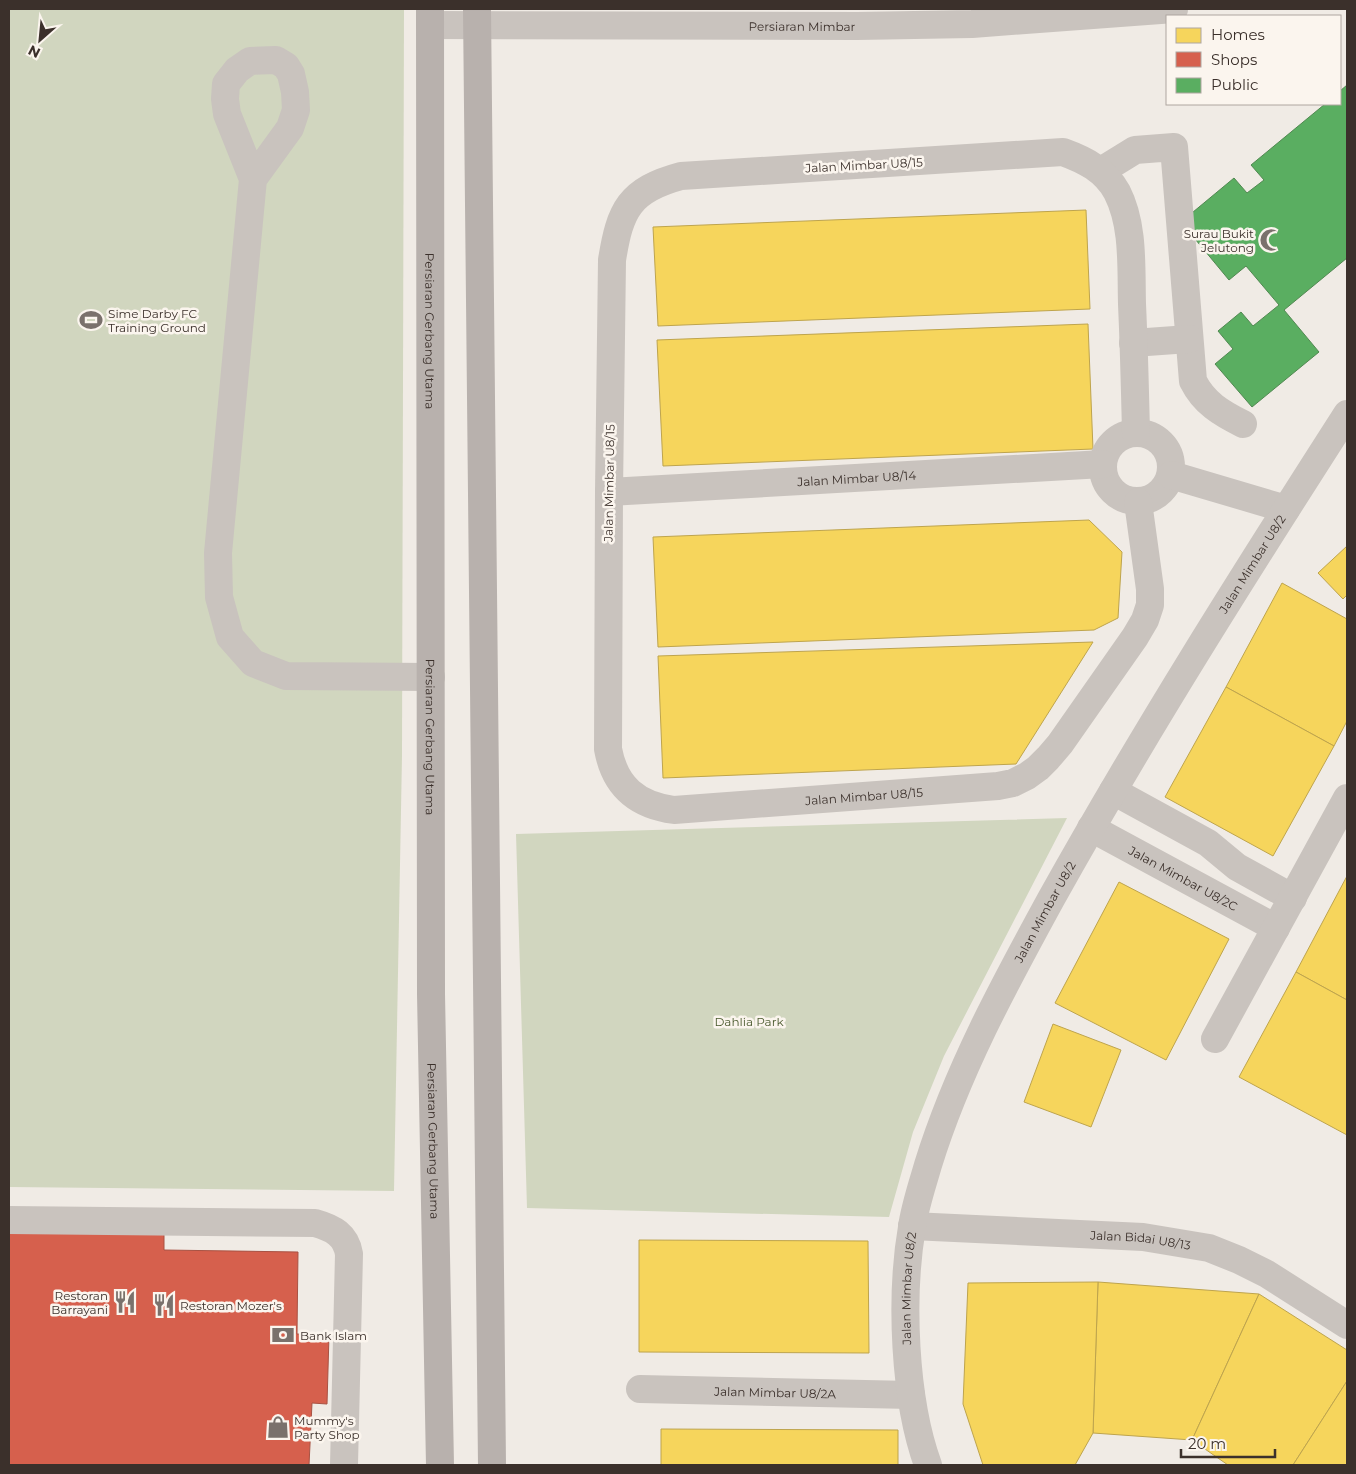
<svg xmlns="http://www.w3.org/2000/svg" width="1356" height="1474" font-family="Montserrat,sans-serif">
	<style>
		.green { fill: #d1d6bf }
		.homes { fill: #f6d55c; stroke: #bea44d }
		.shops { fill: #d6604d; stroke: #a85243 }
		.public { fill: #5aae61; stroke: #518851 }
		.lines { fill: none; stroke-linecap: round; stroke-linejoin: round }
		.minor { stroke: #c9c3be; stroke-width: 28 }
		.major { stroke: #b8b1ad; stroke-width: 28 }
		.labels { text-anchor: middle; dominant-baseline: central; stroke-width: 5; stroke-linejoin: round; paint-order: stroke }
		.street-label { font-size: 12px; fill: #3b302b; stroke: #fbf5ee }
		.poi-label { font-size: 12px; fill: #3b302b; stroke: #fbf5ee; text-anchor: start }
		.park-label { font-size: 12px; fill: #4a5a2e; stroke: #fbf5ee }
	</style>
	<rect width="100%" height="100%" fill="#f0ebe5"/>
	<g class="green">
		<polygon points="9,9 404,9 402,756 394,1191 9,1187"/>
		<polygon points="1067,818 944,1056 913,1132 889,1217 527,1208 516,834"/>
	</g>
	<g class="homes">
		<polygon points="1086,210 1090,309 658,326 653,227"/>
		<polygon points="1088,324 1093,449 663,466 657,340"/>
		<polygon points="1089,520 1122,552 1118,618 1094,630 658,647 653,537"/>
		<polygon points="1347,546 1347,595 1343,599 1318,573"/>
		<polygon points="1282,583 1347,619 1347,721 1334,746 1226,687"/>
		<polygon points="1093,642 1016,764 663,778 658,656"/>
		<polygon points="1226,687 1334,746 1273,856 1165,797"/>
		<polygon points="1347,876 1347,1000 1296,972"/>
		<polygon points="1119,882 1229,939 1166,1060 1055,1003"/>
		<polygon points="1296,972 1347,1000 1347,1135 1239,1077"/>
		<polygon points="1053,1024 1121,1050 1091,1127 1024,1102"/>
		<polygon points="639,1240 868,1241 869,1353 639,1352"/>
		<polygon points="1098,1282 1259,1294 1192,1440 1093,1433"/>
		<polygon points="1098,1282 1093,1433 1075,1465 983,1465 963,1404 968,1283"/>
		<polygon points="1259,1294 1347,1350 1347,1381 1293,1465 1228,1465 1192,1440"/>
		<polygon points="1347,1381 1347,1465 1293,1465"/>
		<polygon points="661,1429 898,1430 898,1465 661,1465"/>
	</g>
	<polygon class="shops" points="9,1228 164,1231 164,1250 298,1252 297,1334 329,1335 327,1404 312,1403 309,1465 9,1465"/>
	<polygon class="public" points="1347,85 1347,258 1284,310 1319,352 1252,407 1215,364 1233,349 1218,331 1241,312 1253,326 1279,305 1246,266 1229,280 1181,222 1234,178 1247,193 1264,180 1251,165 1325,104 1340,104 1340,91"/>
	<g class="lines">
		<g class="minor">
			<path id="s1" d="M430,25L857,26L972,24L1174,9"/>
			<path d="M1101,171L1135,150L1174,147L1193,381C1204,403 1221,413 1243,424"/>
			<polyline points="253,179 290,128 296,110 295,92 291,74 286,66 276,60 250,61 237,70 226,84 225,99 227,114 253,179 218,553 219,597 230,637 253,663 286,676 431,677"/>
			<polyline points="1133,343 1189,339"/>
			<circle cx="1137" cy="467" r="34"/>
			<path id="s2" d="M1136,433C1135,390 1134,347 1132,304C1131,267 1134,225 1117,192C1105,170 1085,160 1063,152L681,176C629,190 620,210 612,260L609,492L608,749C615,787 637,805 674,810L998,786L1013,783L1027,776L1038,768L1048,758L1060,744L1135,637L1145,620L1150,605V589L1138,502"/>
			<polyline points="1171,475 1286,509"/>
			<path id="s3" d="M609,492L1103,464"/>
			<polyline points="1113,791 1208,843 1237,867 1293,898"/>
			<path id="s4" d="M1091,828L1276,928"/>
			<polyline points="1215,1039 1347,798"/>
			<path d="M9,1220L315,1223C333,1228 346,1235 349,1254L344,1465"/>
			<path id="s5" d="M912,1226L1143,1237L1209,1248L1239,1260L1267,1274L1347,1325"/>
			<path id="s6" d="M640,1389L911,1395"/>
			<path id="s7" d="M928,1465C904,1399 900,1297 912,1227C915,1206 922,1186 928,1165C957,1071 1004,985 1051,899C1143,734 1245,573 1347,414"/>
		</g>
		<g class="major">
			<path id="s8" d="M430,9L431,994L440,1465"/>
			<polyline points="477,9 492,1465"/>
		</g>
	</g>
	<defs>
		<symbol id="mosque-bare" viewBox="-9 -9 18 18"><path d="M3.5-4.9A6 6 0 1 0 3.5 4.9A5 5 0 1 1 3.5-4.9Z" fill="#7a716c" stroke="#fbf5ee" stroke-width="2.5" paint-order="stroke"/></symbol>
		<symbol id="stadium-bare" viewBox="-9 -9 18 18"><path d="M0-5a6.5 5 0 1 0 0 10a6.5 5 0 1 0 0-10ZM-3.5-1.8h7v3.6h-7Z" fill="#7a716c" stroke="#fbf5ee" stroke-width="2.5" paint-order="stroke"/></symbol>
		<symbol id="restaurant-bare" viewBox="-9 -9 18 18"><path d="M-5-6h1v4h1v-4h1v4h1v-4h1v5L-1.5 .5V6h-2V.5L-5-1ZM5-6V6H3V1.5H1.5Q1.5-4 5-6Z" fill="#7a716c" stroke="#fbf5ee" stroke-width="2.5" paint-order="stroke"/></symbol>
		<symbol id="bank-bare" viewBox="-9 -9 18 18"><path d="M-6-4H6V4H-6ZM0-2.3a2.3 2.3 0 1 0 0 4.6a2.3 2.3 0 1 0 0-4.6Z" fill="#7a716c" stroke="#fbf5ee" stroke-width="2.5" paint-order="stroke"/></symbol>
		<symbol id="shop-bare" viewBox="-9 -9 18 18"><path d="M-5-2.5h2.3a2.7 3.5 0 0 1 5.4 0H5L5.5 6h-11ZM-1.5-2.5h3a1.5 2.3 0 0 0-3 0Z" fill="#7a716c" stroke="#fbf5ee" stroke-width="2.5" paint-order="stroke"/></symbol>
	</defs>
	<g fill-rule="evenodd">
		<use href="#mosque-bare" x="1255" y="224" width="32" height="32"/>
		<use href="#stadium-bare" x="75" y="304" width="32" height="32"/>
		<use href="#restaurant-bare" x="109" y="1286" width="32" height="32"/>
		<use href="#restaurant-bare" x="148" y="1289" width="32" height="32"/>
		<use href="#bank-bare" x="267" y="1319" width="32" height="32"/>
		<use href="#shop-bare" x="262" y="1411" width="32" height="32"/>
	</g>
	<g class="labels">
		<g class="street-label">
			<text stroke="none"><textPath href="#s1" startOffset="372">Persiaran Mimbar</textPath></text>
			<text transform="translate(864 165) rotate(-3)">Jalan Mimbar U8/15</text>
			<text stroke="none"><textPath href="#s8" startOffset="322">Persiaran Gerbang Utama</textPath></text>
			<text stroke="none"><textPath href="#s3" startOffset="248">Jalan Mimbar U8/14</textPath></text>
			<text transform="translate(609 483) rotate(-89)">Jalan Mimbar U8/15</text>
			<text stroke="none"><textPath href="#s7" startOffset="989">Jalan Mimbar U8/2</textPath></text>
			<text stroke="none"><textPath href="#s8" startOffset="728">Persiaran Gerbang Utama</textPath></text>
			<text stroke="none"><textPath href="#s2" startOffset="1590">Jalan Mimbar U8/15</textPath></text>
			<text stroke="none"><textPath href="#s4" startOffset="105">Jalan Mimbar U8/2C</textPath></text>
			<text stroke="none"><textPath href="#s7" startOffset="584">Jalan Mimbar U8/2</textPath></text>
			<text stroke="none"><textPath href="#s8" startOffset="1132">Persiaran Gerbang Utama</textPath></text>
			<text stroke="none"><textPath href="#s5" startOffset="229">Jalan Bidai U8/13</textPath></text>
			<text stroke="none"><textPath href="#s7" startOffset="179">Jalan Mimbar U8/2</textPath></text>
			<text stroke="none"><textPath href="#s6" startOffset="135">Jalan Mimbar U8/2A</textPath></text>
		</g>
		<g class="poi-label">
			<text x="1254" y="233" text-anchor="end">Surau Bukit<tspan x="1254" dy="14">Jelutong</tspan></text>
			<text x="108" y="313">Sime Darby FC<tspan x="108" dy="14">Training Ground</tspan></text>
			<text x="108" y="1295" text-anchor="end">Restoran<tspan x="108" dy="14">Barrayani</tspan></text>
			<text x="180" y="1305">Restoran Mozer's</text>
			<text x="300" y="1335">Bank Islam</text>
			<text x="294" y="1420">Mummy's<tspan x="294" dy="14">Party Shop</tspan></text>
		</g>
		<g class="park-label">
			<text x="749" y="1021">Dahlia Park</text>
		</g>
	</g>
	<rect width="1356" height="1474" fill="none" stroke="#3b302b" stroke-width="20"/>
	<rect x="1166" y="15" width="175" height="90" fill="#fbf5ee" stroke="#aea6a0"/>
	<rect x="1176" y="28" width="25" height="15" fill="#f6d55c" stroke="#aea6a0"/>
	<text x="1211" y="40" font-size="15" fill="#3b302b">Homes</text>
	<rect x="1176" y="52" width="25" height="15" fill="#d6604d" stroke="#aea6a0"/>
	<text x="1211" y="65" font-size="15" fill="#3b302b">Shops</text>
	<rect x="1176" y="78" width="25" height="15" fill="#5aae61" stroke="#aea6a0"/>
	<text x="1211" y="90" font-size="15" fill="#3b302b">Public</text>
	<g transform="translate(40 40) rotate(207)" stroke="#fbf5ee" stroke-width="4" paint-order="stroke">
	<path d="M0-4L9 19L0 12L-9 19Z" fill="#3b302b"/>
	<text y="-8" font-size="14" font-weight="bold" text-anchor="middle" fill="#3b302b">N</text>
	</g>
	<path d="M1181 1449v8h94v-8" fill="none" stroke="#3b302b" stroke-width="2.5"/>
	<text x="1188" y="1449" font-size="15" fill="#3b302b" stroke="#fbf5ee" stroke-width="4" paint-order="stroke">20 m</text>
</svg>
